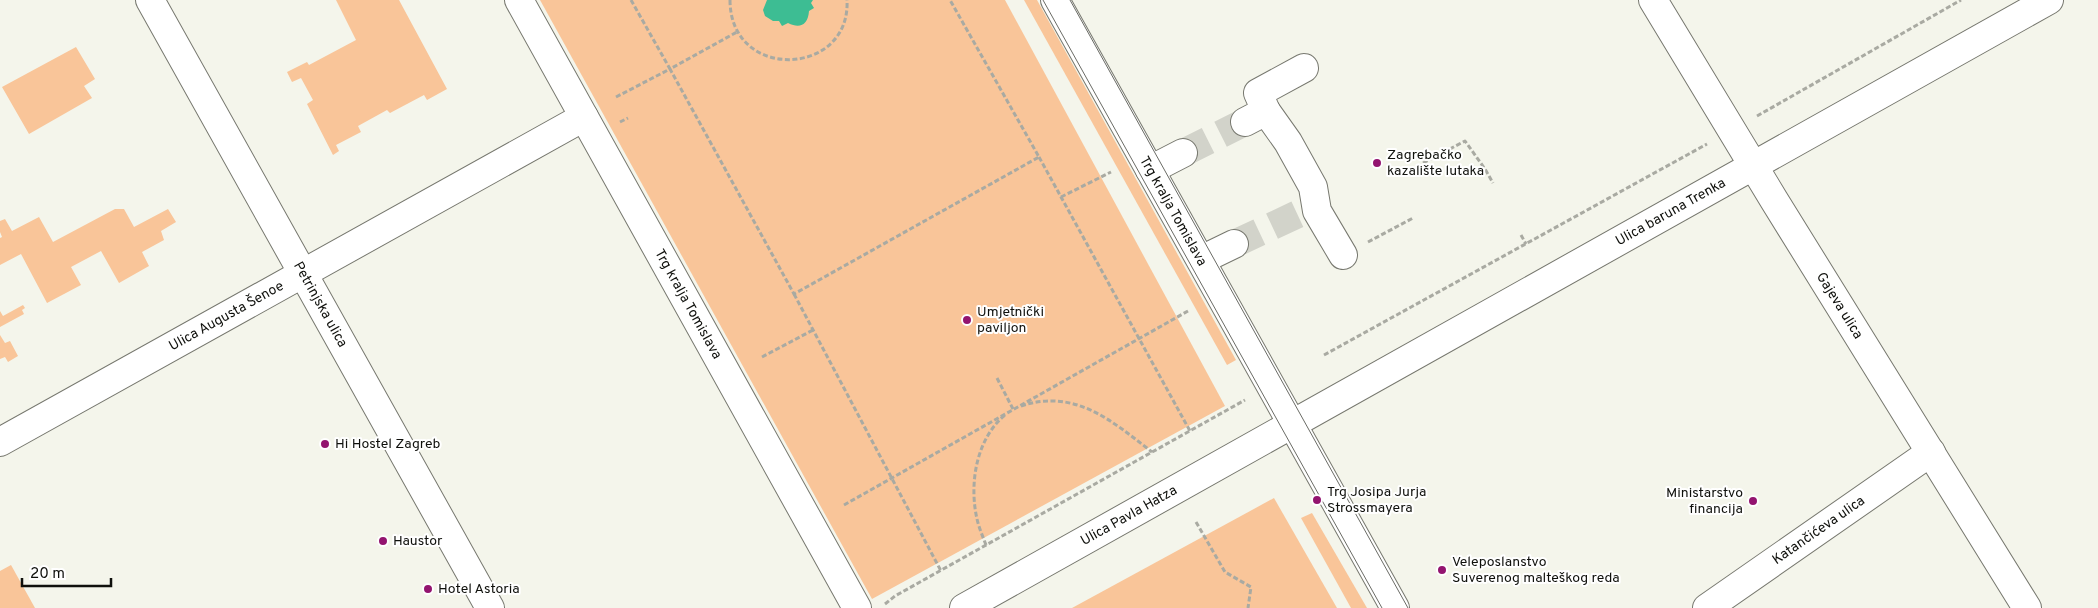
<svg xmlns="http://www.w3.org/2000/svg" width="2098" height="608" font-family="Overpass,sans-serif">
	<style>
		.green { fill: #f9c599 }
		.water { fill: #3dbd93 }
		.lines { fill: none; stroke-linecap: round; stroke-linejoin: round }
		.minor-tunnel { stroke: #d2d3ca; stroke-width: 28; stroke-dasharray: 28 14; stroke-linecap: butt }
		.minor-casing { stroke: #77786f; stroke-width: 30 }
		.major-casing { stroke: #77786f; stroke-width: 30 }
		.path { stroke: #a9aaa2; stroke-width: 3; stroke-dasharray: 5 2.5; stroke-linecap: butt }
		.minor { stroke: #fff; stroke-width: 28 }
		.major { stroke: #fff; stroke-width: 28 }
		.tram { stroke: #6a6b65; stroke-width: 1 }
		.poi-dot { fill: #93146f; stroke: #fff; stroke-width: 2 }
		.labels { text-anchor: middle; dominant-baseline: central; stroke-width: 4; stroke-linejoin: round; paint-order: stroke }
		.poi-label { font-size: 14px; fill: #0f100c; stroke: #fff; text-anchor: start }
		.street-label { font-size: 14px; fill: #0f100c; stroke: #fff }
	</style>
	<rect width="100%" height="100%" fill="#f4f5eb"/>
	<g class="green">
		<polygon points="336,0 399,0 447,89 427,100 424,95 390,113 387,110 358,126 361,132 336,145 339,151 333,155 307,104 313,100 301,78 292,82 287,72 307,62 309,65 356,40"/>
		<polygon points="540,0 1005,0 1225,406 872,599"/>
		<polygon points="1024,0 1037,0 1236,360 1227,365"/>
		<polygon points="76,47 95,79 84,86 92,98 29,134 2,87"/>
		<polygon points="115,209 124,209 134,227 168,209 176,222 161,231 164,240 142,252 149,266 119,283 101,251 71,267 81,285 47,303 21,254 0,265 0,238 2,237 0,232 0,221 5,219 12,231 39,217 53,242"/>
		<polygon points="23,305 25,308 22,310 24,314 0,327 0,311 3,316"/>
		<polygon points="0,335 5,343 10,341 18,356 8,362 5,357 0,359"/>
		<polygon points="1274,498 1337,608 1072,608"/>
		<polygon points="1312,513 1367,608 1351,608 1301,518"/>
		<polygon points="11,565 35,608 0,608 0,571"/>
	</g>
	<path class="water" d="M767,0H813L811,3L814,8L809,11C808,25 800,29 788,23L782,26L779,21H773L765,16L763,10Z"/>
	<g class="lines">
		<g class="minor-tunnel">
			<polyline points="1183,153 1245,122"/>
			<polyline points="1234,244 1298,214"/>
		</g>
		<defs>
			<g id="minor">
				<path id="s1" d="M150,0L490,608"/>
				<path id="s2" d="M519,0L857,608"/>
				<path id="s3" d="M1055,0L1395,608"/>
				<path id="s4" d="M1653,0L1774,200L2027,608"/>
				<polyline points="1266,111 1288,142 1313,187 1317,211 1343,255"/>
				<polyline points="1245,122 1266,111 1258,93 1304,68"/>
				<polyline points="1150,170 1183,153"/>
				<polyline points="1201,260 1234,244"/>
				<path id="s5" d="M0,442L584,117"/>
				<path id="s6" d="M1707,608L1931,452"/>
			</g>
			<g id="major">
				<path id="s7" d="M964,608L2049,0"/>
			</g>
		</defs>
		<use href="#minor" class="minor-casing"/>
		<use href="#major" class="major-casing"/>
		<g class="path">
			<polyline points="631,0 670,69 737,32"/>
			<path d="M730,0C730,82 851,77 847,0"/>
			<polyline points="616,97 670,69 794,294 1039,157 950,0"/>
			<polyline points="1757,116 1961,0"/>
			<polyline points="620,122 628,118"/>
			<polyline points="1039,157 1190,431"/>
			<polyline points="1423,163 1465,141 1485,169 1493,183"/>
			<polyline points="1061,197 1111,172"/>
			<polyline points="1521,235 1526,244"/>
			<polyline points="1368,242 1413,218"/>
			<polyline points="794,294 941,571"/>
			<polyline points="1324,355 1707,144"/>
			<polyline points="762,357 813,330"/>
			<polyline points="997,378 1013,409"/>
			<path d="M1021,406C1075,388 1112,421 1152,452"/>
			<polyline points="844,505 1188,311"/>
			<polyline points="1196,522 1225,572 1251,587 1248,608"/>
			<path d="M986,545C983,537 979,528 977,519C969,484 976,439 1005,415"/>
			<polyline points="885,604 895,596 1245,400"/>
		</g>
		<use href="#minor" class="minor"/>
		<use href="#major" class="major"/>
		<g class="tram">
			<polyline points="1043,0 1382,608"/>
			<polyline points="1070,0 1408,608"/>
		</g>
	</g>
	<g class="poi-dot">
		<circle cx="1377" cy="163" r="5"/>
		<circle cx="967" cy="320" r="5"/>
		<circle cx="325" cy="444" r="5"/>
		<circle cx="1317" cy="500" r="5"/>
		<circle cx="1753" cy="501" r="5"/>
		<circle cx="383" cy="541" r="5"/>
		<circle cx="1442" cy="570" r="5"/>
		<circle cx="428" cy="589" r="5"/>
	</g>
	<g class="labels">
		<g class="poi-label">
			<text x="1387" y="155">Zagrebačko<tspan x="1387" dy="16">kazalište lutaka</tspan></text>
			<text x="977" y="312">Umjetnički<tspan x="977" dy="16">paviljon</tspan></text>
			<text x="335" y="444">Hi Hostel Zagreb</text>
			<text x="1327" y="492">Trg Josipa Jurja<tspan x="1327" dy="16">Strossmayera</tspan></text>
			<text x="1743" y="493" text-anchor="end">Ministarstvo<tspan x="1743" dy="16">financija</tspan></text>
			<text x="393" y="541">Haustor</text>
			<text x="1452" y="562">Veleposlanstvo<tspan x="1452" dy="16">Suverenog malteškog reda</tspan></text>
			<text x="438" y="589">Hotel Astoria</text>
		</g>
		<g class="street-label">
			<text stroke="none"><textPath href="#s3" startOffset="242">Trg kralja Tomislava</textPath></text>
			<text stroke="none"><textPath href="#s7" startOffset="810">Ulica baruna Trenka</textPath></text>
			<text stroke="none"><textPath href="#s1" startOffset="349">Petrinjska ulica</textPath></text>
			<text stroke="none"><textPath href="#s2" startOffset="348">Trg kralja Tomislava</textPath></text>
			<text stroke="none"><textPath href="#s4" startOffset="358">Gajeva ulica</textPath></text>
			<text stroke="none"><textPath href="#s5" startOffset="259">Ulica Augusta Šenoe</textPath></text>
			<text stroke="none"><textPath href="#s7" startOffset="189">Ulica Pavla Hatza</textPath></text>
			<text stroke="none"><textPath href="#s6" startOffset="136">Katančićeva ulica</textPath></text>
		</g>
	</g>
	<path d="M22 578v8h89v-8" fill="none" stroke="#0f100c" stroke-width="2.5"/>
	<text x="30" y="578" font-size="15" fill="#0f100c" stroke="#ffffff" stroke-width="4" paint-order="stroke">20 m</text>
</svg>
